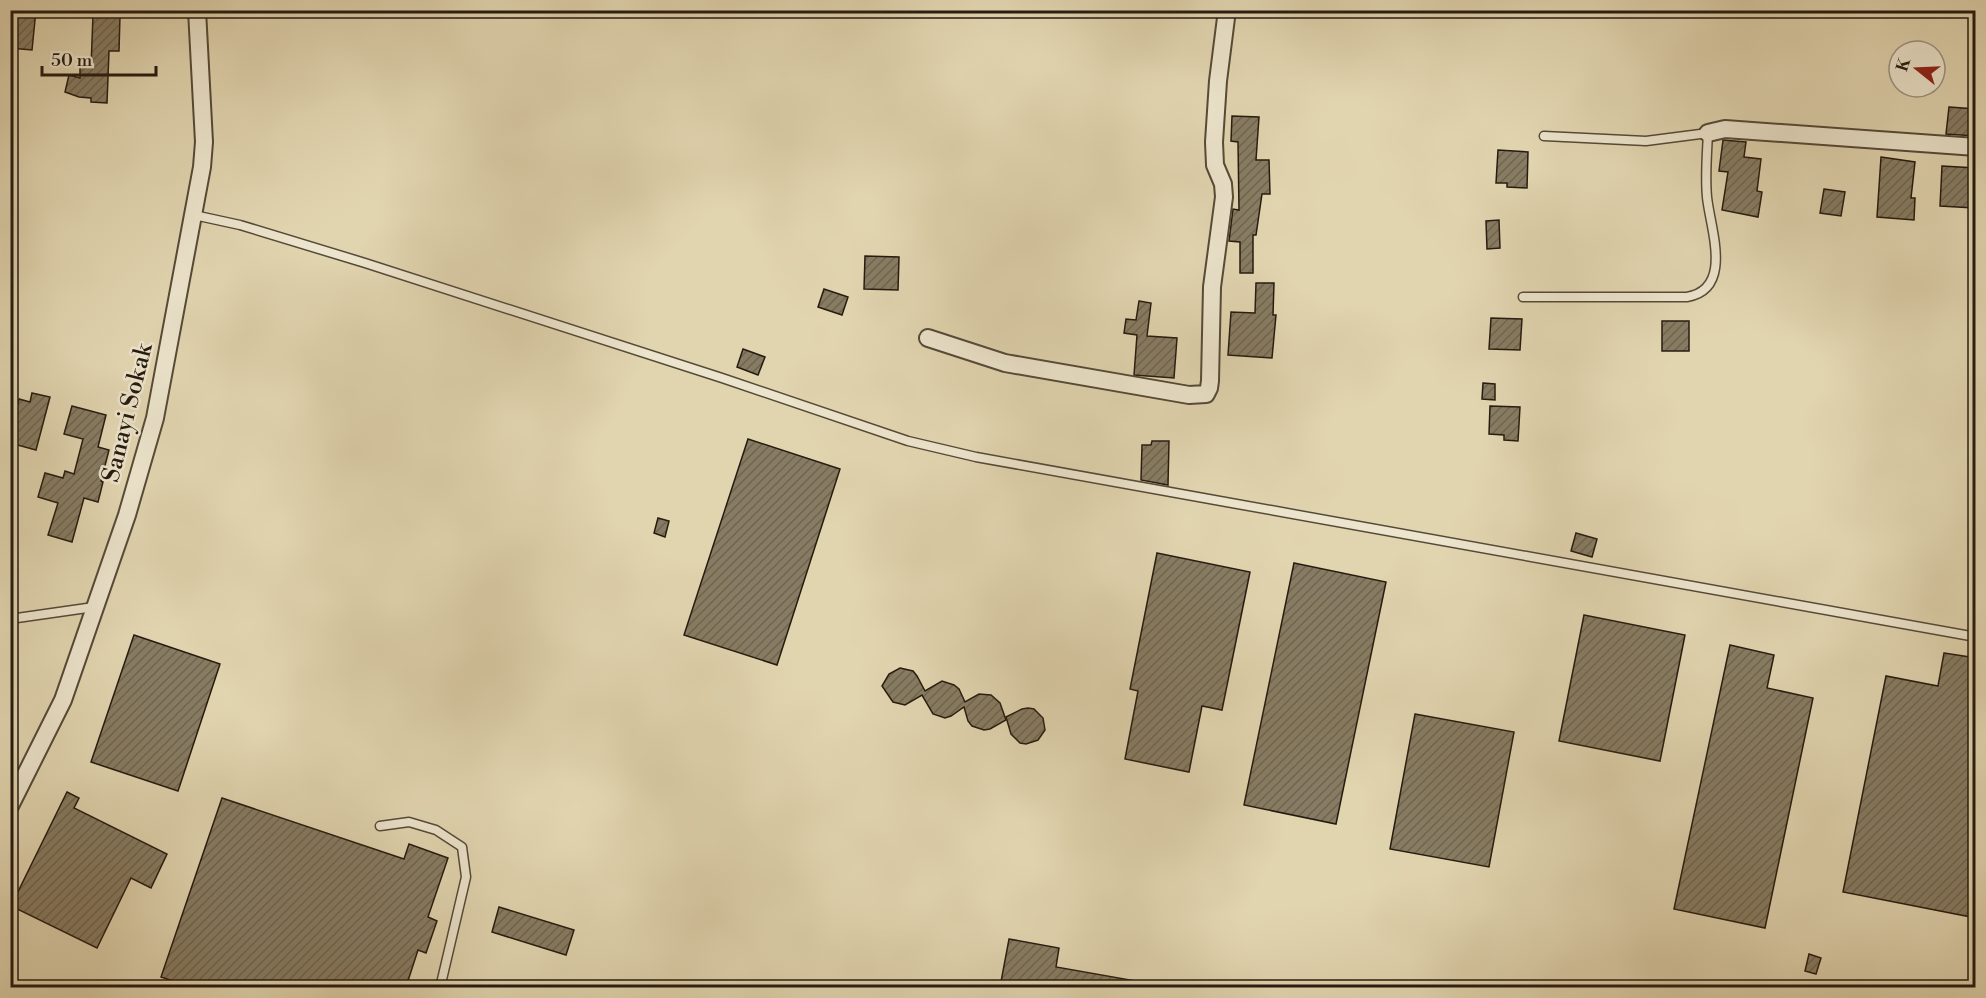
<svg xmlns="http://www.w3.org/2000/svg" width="1986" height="998" font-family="'Libre Bodoni',serif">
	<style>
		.building { fill: url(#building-hatch); stroke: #261b10; stroke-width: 1.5 }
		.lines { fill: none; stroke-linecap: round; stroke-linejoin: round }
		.lane-casing { stroke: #554a38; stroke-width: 11 }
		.street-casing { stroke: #554a38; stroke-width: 20 }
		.lane { stroke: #ece4cc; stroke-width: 8 }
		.street { stroke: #ece4cc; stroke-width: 16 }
		.labels { text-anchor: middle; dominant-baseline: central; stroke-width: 5; stroke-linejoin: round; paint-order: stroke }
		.street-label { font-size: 24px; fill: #261b10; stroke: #ece4cc }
	</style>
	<defs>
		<pattern id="building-hatch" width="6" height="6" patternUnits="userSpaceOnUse" patternTransform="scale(1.5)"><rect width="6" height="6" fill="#877c63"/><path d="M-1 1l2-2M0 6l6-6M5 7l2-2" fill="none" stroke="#6e6550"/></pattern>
	</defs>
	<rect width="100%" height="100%" fill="#e1d5b0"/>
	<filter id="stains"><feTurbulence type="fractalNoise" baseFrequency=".00333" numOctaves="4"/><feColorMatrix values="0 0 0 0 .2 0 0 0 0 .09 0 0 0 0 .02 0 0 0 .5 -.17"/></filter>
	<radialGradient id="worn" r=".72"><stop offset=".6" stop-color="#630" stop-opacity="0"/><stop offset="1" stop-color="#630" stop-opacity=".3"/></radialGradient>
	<g class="building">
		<polygon points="10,10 36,10 32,50 10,48"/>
		<polygon points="93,15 120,16 119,51 109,51 107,103 91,102 91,98 79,97 65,92 69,75 80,78 80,66 91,67"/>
		<polygon points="1949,107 1976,109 1976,136 1946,134"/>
		<polygon points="1232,116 1259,117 1256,160 1269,160 1270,194 1262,194 1256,235 1253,235 1253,273 1240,273 1240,242 1229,241 1233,209 1239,210 1238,142 1231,141"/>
		<polygon points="1723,140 1746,142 1744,157 1761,159 1757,191 1762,192 1758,217 1722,210 1728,172 1719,171"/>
		<polygon points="1498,150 1528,152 1527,188 1507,187 1507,183 1496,183"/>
		<polygon points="1881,157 1915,162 1911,198 1915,198 1914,220 1877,217"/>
		<polygon points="1942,166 1976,168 1974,208 1940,206"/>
		<polygon points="1824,189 1845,192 1841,216 1820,213"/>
		<polygon points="1499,220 1500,248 1487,249 1486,221"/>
		<polygon points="865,256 899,257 898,290 864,289"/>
		<polygon points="1256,283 1274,283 1273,315 1276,315 1272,358 1228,355 1231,312 1255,313"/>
		<polygon points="824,289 848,297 842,315 818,307"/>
		<polygon points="1139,301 1151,303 1147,336 1177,338 1174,378 1134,375 1137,335 1124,333 1126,319 1136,320"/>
		<polygon points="1491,318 1522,319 1520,350 1489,349"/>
		<rect x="1662" y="321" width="27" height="30"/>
		<polygon points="743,349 765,357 758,375 737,367"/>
		<polygon points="1483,383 1495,384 1495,400 1482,399"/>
		<polygon points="32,393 50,397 36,450 10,443 10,432 19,399 30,402"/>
		<polygon points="72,406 106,415 98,447 109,450 101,481 103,482 98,502 84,498 72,542 48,535 58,503 38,497 45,473 63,478 65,471 74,474 83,439 64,434"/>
		<polygon points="1490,406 1520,407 1518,441 1504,440 1504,435 1489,434"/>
		<polygon points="748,439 840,469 777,665 684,635"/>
		<polygon points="1152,441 1169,441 1168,485 1141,480 1142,445 1151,445"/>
		<polygon points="658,518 669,521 665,537 654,533"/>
		<polygon points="1576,533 1597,539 1592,557 1571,551"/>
		<polygon points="1157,553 1250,572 1222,710 1202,706 1189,772 1125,759 1138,691 1130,689"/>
		<polygon points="1294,563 1386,582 1336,824 1244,805"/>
		<polygon points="1584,615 1685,635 1660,761 1559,741"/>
		<polygon points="134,635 220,664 178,791 91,762"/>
		<polygon points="1730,645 1774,655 1767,688 1813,698 1765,928 1674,909"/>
		<polygon points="1944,653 1976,658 1976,673 1972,693 1976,694 1976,918 1843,892 1886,676 1938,686"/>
		<polygon points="900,668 913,671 917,676 925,691 942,681 954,685 959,689 965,702 979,694 991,695 1000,703 1006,720 990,729 984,730 972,726 968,721 964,707 951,716 945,718 933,714 922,695 905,705 893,702 882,686 889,674"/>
		<polygon points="1028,708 1034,709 1043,718 1045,730 1038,740 1026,744 1020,743 1011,734 1006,717 1022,709"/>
		<polygon points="1415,714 1514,732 1489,867 1390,849"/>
		<polygon points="67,792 79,798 74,808 167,854 151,888 131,878 97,948 11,906"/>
		<polygon points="222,798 404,859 409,844 448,858 428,917 437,921 426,953 418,950 406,987 191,987 161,977"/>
		<polygon points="499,907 574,930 566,955 492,932"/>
		<polygon points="1009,939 1059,948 1056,967 1136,981 1135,987 1000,987"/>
		<polygon points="1809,954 1821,958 1816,974 1805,971"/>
	</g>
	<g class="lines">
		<defs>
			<g id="lane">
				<polyline points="194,215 240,225 365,263 722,378 908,441 976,457 1976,637"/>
				<path d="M1523,297H1687C1734,289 1710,228 1707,197C1705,176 1707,154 1708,133L1646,141L1544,136"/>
				<polyline points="10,619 94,607"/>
				<polyline points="380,826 409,822 436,830 462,847 466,877 440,988"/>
			</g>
			<g id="street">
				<polyline points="1708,133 1725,129 1976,147"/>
				<polyline points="928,338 1005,363 1189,395 1206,394 1209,388 1210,381 1212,287 1224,197 1223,184 1215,165 1214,142 1218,81 1227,10"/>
				<polyline points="10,806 63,700 127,515 155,418 202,167 204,142 197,10"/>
			</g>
		</defs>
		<use href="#lane" class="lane-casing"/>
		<use href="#street" class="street-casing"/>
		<use href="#lane" class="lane"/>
		<use href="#street" class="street"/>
	</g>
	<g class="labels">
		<g class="street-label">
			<text transform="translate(128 413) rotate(-76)">Sanayi Sokak</text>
		</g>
	</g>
	<rect width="1986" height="998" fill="none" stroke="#e1d5b0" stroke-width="36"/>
	<rect x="12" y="12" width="1962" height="974" fill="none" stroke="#261b10" stroke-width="3"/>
	<rect x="18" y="18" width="1950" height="962" fill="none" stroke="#261b10" stroke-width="1.5"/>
	<g transform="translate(1917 69) rotate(288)"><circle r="28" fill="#ece4cc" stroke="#9d9481" stroke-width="1.5"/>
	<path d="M0-4.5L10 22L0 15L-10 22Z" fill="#8f2418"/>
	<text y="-9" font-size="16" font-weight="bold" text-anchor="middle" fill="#261b10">K</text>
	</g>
	<path d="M42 66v9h114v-9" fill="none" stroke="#261b10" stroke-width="3"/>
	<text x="51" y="66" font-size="18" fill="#261b10" stroke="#ece4cc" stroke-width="4.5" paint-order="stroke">50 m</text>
	<rect width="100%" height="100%" filter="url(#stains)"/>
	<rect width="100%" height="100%" fill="url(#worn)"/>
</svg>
